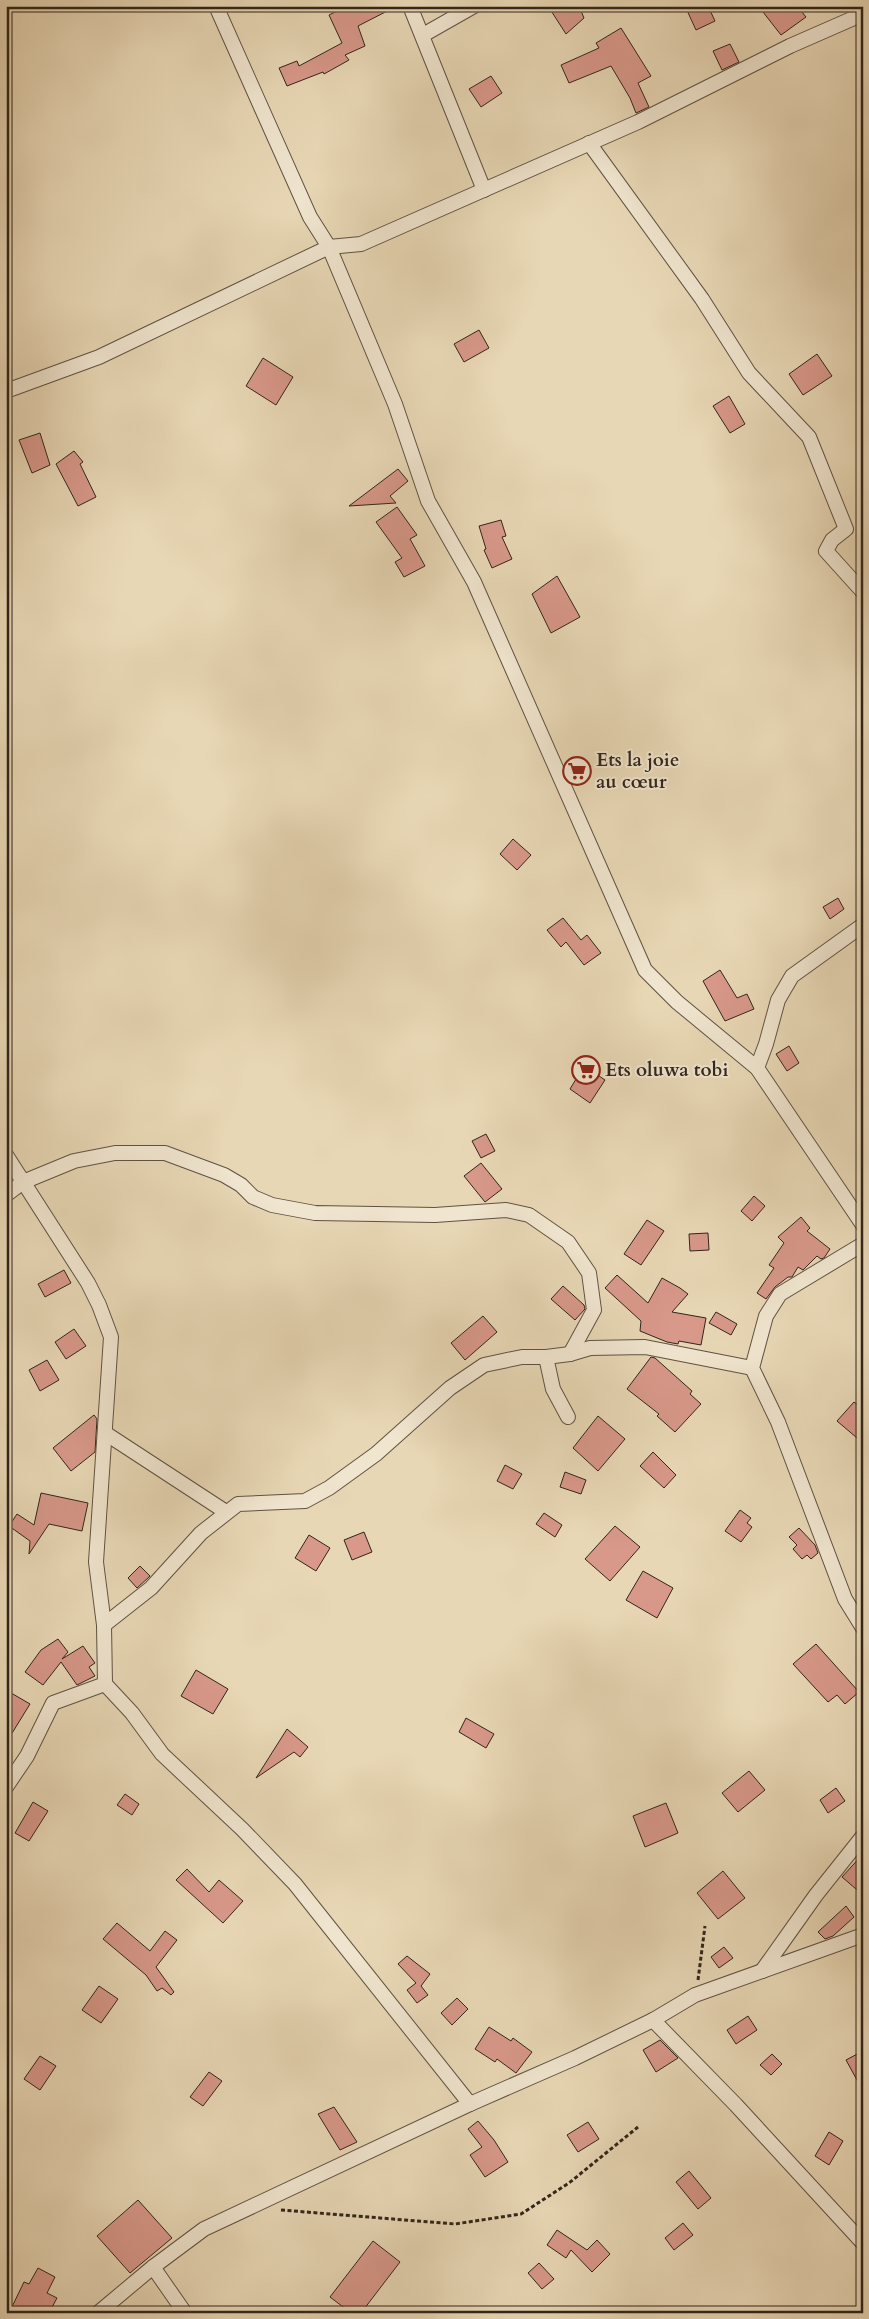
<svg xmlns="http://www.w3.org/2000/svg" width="869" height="2319" font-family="Cardo,serif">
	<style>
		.building { fill: #d8988a; stroke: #31251b }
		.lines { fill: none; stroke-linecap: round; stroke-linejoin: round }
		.street-casing { stroke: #5f5242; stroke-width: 16 }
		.path { stroke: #31251b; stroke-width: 3; stroke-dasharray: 4 2.5; stroke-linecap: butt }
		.street { stroke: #f0e5cf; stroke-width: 14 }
		.labels { text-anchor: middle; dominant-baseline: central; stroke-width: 4; stroke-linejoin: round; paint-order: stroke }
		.poi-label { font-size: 19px; font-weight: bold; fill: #31251b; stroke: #f0e5cf; text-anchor: start }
	</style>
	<rect width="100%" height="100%" fill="#e8d7b5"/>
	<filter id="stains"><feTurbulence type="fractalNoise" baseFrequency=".004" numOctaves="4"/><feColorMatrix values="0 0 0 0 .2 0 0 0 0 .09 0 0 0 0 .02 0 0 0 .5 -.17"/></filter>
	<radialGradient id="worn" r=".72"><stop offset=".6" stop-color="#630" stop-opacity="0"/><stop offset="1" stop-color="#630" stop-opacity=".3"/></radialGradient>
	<g class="building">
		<polygon points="347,6 397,6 358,26 365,46 345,55 349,60 324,74 323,72 287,86 279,68 297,61 299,66 342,43 329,15"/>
		<polygon points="548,6 579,6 584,18 566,34"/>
		<polygon points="685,6 708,6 715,21 696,30"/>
		<polygon points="771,6 797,6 806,17 781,35 763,12"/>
		<polygon points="621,28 651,76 638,83 649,107 636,113 630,98 611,66 569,83 561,65 599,48 596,43"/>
		<polygon points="730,44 739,62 722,70 713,51"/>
		<polygon points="491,76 502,93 481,107 469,89"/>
		<polygon points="479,330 489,348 464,362 454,344"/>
		<polygon points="817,354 832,376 803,395 789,374"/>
		<polygon points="263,358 293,377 276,405 246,386"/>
		<polygon points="729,396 745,424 730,433 713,406"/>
		<polygon points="40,433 50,465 32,473 19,440"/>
		<polygon points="74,451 83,462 80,464 96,497 78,506 56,464"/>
		<polygon points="398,469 408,481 390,496 396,503 349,506"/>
		<polygon points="397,507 417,535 410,539 425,566 404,577 395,562 402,558 376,522"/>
		<polygon points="501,520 506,536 502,537 512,559 492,568 484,550 486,549 479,526"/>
		<polygon points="557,576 580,617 551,633 532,594"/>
		<polygon points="513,839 531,855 517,870 500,854"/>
		<polygon points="838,898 844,909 830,919 823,907"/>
		<polygon points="563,918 581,940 587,935 601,953 584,965 566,942 561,947 547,930"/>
		<polygon points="720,970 737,998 747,994 754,1009 725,1021 703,981"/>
		<polygon points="789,1046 799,1063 787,1071 776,1054"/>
		<polygon points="584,1066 605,1080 590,1103 570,1089"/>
		<polygon points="486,1134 495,1151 481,1158 472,1141"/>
		<polygon points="481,1163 502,1189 485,1202 464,1176"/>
		<polygon points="754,1196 765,1206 752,1221 741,1211"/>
		<polygon points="801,1217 810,1228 807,1231 830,1249 824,1258 821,1259 817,1256 803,1270 798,1267 792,1277 788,1277 775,1287 766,1299 757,1293 774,1268 769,1265 784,1243 778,1237"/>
		<polygon points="647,1220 664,1231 641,1265 624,1254"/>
		<polygon points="708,1233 709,1250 690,1251 689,1234"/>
		<polygon points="64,1270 71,1283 45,1297 38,1284"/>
		<polygon points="617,1275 648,1303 662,1278 680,1288 688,1294 672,1312 706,1318 701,1345 679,1341 678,1344 667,1342 640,1331 641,1321 605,1288"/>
		<polygon points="563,1286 584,1305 585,1309 575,1320 551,1299"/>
		<polygon points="716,1312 737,1324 731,1335 709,1323"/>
		<polygon points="483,1316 497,1332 465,1360 451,1343"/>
		<polygon points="74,1329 86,1346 66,1359 55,1342"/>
		<polygon points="651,1357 655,1358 692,1391 690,1394 701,1404 675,1432 657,1416 659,1414 627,1389"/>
		<polygon points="47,1360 59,1380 40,1391 29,1370"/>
		<polygon points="854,1402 863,1409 863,1443 837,1421"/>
		<polygon points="94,1415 97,1419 95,1452 71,1471 53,1448"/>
		<polygon points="598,1416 625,1439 598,1471 573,1448"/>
		<polygon points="653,1452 676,1475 664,1488 640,1466"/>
		<polygon points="505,1465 522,1474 513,1489 497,1481"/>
		<polygon points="565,1472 586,1480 581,1494 560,1487"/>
		<polygon points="41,1493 88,1503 82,1531 49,1524 29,1554 30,1541 9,1526 17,1514 34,1525"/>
		<polygon points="740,1510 751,1518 747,1523 752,1527 741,1542 725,1531"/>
		<polygon points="544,1513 562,1525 555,1537 536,1524"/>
		<polygon points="615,1526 640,1547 610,1581 585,1559"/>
		<polygon points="799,1528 815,1545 818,1553 811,1559 807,1555 802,1559 793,1549 797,1545 789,1537"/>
		<polygon points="364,1532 372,1552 352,1560 344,1540"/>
		<polygon points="309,1535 330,1548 316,1571 295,1558"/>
		<polygon points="140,1566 150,1576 137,1588 128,1578"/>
		<polygon points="643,1571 673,1588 657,1618 626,1600"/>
		<polygon points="58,1639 68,1652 62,1659 83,1646 95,1663 89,1667 95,1676 77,1685 61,1662 43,1685 25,1672 41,1650"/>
		<polygon points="816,1644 859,1692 845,1704 837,1695 828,1702 793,1664"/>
		<polygon points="196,1670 228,1689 213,1714 181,1696"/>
		<polygon points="6,1690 30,1704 6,1743"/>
		<polygon points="466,1718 494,1734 486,1748 459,1732"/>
		<polygon points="287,1729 308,1747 300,1757 294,1752 256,1778"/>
		<polygon points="749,1771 765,1790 738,1812 722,1793"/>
		<polygon points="836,1788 845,1801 828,1813 820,1800"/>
		<polygon points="125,1794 139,1804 132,1815 117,1805"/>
		<polygon points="33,1802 48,1811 29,1841 15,1833"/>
		<polygon points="666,1803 678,1833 645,1847 633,1816"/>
		<polygon points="863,1854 863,1895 842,1877"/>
		<polygon points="187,1869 209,1892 219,1880 243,1901 223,1923 176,1880"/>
		<polygon points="723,1871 745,1898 718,1919 697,1893"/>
		<polygon points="846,1906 854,1917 833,1936 825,1939 818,1932"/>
		<polygon points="117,1923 150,1951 165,1931 177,1940 156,1967 174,1992 171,1995 162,1988 157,1991 146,1975 103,1939"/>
		<polygon points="724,1947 733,1958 719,1968 711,1957"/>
		<polygon points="407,1956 430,1974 421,1986 428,1995 417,2003 407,1990 416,1983 398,1964"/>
		<polygon points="99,1986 118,1999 101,2023 82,2010"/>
		<polygon points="457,1998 468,2009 452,2025 441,2013"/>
		<polygon points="748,2016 757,2030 736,2044 727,2030"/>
		<polygon points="489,2027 511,2041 513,2038 532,2052 516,2073 497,2059 495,2062 475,2049"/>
		<polygon points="660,2040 678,2058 656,2072 643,2050"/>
		<polygon points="863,2051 863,2091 846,2060"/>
		<polygon points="772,2054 782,2064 771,2075 760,2065"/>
		<polygon points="40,2056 56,2066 40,2090 24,2079"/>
		<polygon points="209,2072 222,2081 203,2106 190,2097"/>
		<polygon points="334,2107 357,2142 340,2150 318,2114"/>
		<polygon points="478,2121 494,2140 508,2162 485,2177 470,2155 482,2147 468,2129"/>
		<polygon points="588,2122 599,2139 578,2152 567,2135"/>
		<polygon points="829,2132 843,2141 829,2165 815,2156"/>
		<polygon points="689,2171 711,2198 698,2209 676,2182"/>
		<polygon points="138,2200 172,2238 130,2273 97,2236"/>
		<polygon points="683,2223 693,2235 674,2250 665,2238"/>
		<polygon points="557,2230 587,2250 597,2240 610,2254 592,2272 571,2250 566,2258 547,2245"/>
		<polygon points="373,2241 400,2262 361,2313 351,2313 330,2297"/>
		<polygon points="539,2263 554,2279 542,2289 528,2273"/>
		<polygon points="38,2268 55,2277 47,2293 57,2298 49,2313 9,2313 24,2282 29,2284"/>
	</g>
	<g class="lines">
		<defs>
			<g id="street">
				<polyline points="216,6 310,217 329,247 395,404 428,501 474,582 645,970 677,1002 757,1068 863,1225"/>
				<polyline points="410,6 484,190"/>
				<polyline points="423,35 474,6"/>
				<polyline points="589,143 702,299 749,373 809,437 846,529 832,540 826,551 863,592"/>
				<polyline points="6,391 99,357 329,247 361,244 638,122 790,46 863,14"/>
				<polyline points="757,1068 766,1044 778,1000 792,976 863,925"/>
				<polyline points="6,1155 88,1283 99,1305 111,1337 96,1562 104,1625 105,1684 132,1713 162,1754 242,1829 295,1884 470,2104"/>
				<polyline points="6,1195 23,1182 74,1161 115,1153 165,1153 224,1175 241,1185 253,1197 272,1205 315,1213 435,1215 506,1210 529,1215 568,1242 589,1273 594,1310 570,1354"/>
				<polyline points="863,1244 780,1294 766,1316 752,1368 778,1422 845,1599 863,1628"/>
				<polyline points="546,1357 553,1389 568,1417"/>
				<polyline points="105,1433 226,1512"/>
				<polyline points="104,1625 151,1588 201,1533 238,1504 305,1501 329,1488 376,1454 450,1388 484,1365 522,1357 546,1357 570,1354 590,1348 645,1347 752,1368"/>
				<polyline points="6,1787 27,1756 53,1703 105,1684"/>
				<polyline points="762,1971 816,1895 863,1836"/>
				<polyline points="653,2020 736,2105 863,2243"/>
				<polyline points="153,2267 185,2313"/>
				<polyline points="98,2313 153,2267 204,2229 470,2104 575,2058 653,2020 695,1995 863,1935"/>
			</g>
		</defs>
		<use href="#street" class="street-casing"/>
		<g class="path">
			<polyline points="698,1980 705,1926"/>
			<polyline points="281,2210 455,2224 521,2214 569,2183 638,2127"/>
		</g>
		<use href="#street" class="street"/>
	</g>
	<defs>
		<symbol id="supermarket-ring" viewBox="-11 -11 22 22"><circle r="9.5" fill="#f0e5cf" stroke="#8f2418" stroke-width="1.5"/><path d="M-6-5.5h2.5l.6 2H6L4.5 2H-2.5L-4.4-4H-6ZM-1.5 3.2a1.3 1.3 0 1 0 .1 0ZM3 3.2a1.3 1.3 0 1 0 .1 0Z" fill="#8f2418"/></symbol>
	</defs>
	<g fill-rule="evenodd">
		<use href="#supermarket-ring" x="561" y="755" width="32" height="32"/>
		<use href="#supermarket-ring" x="570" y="1054" width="32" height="32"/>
	</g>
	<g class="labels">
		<g class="poi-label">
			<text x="596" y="760">Ets la joie<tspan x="596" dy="22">au cœur</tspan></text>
			<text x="605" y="1070">Ets oluwa tobi</text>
		</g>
	</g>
	<rect width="869" height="2319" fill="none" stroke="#e8d7b5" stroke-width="25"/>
	<rect x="8" y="8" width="854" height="2304" fill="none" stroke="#31251b" stroke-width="2.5"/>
	<rect x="12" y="12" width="844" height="2294" fill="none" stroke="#31251b"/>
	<rect width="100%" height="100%" filter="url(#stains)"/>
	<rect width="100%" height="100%" fill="url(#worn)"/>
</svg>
